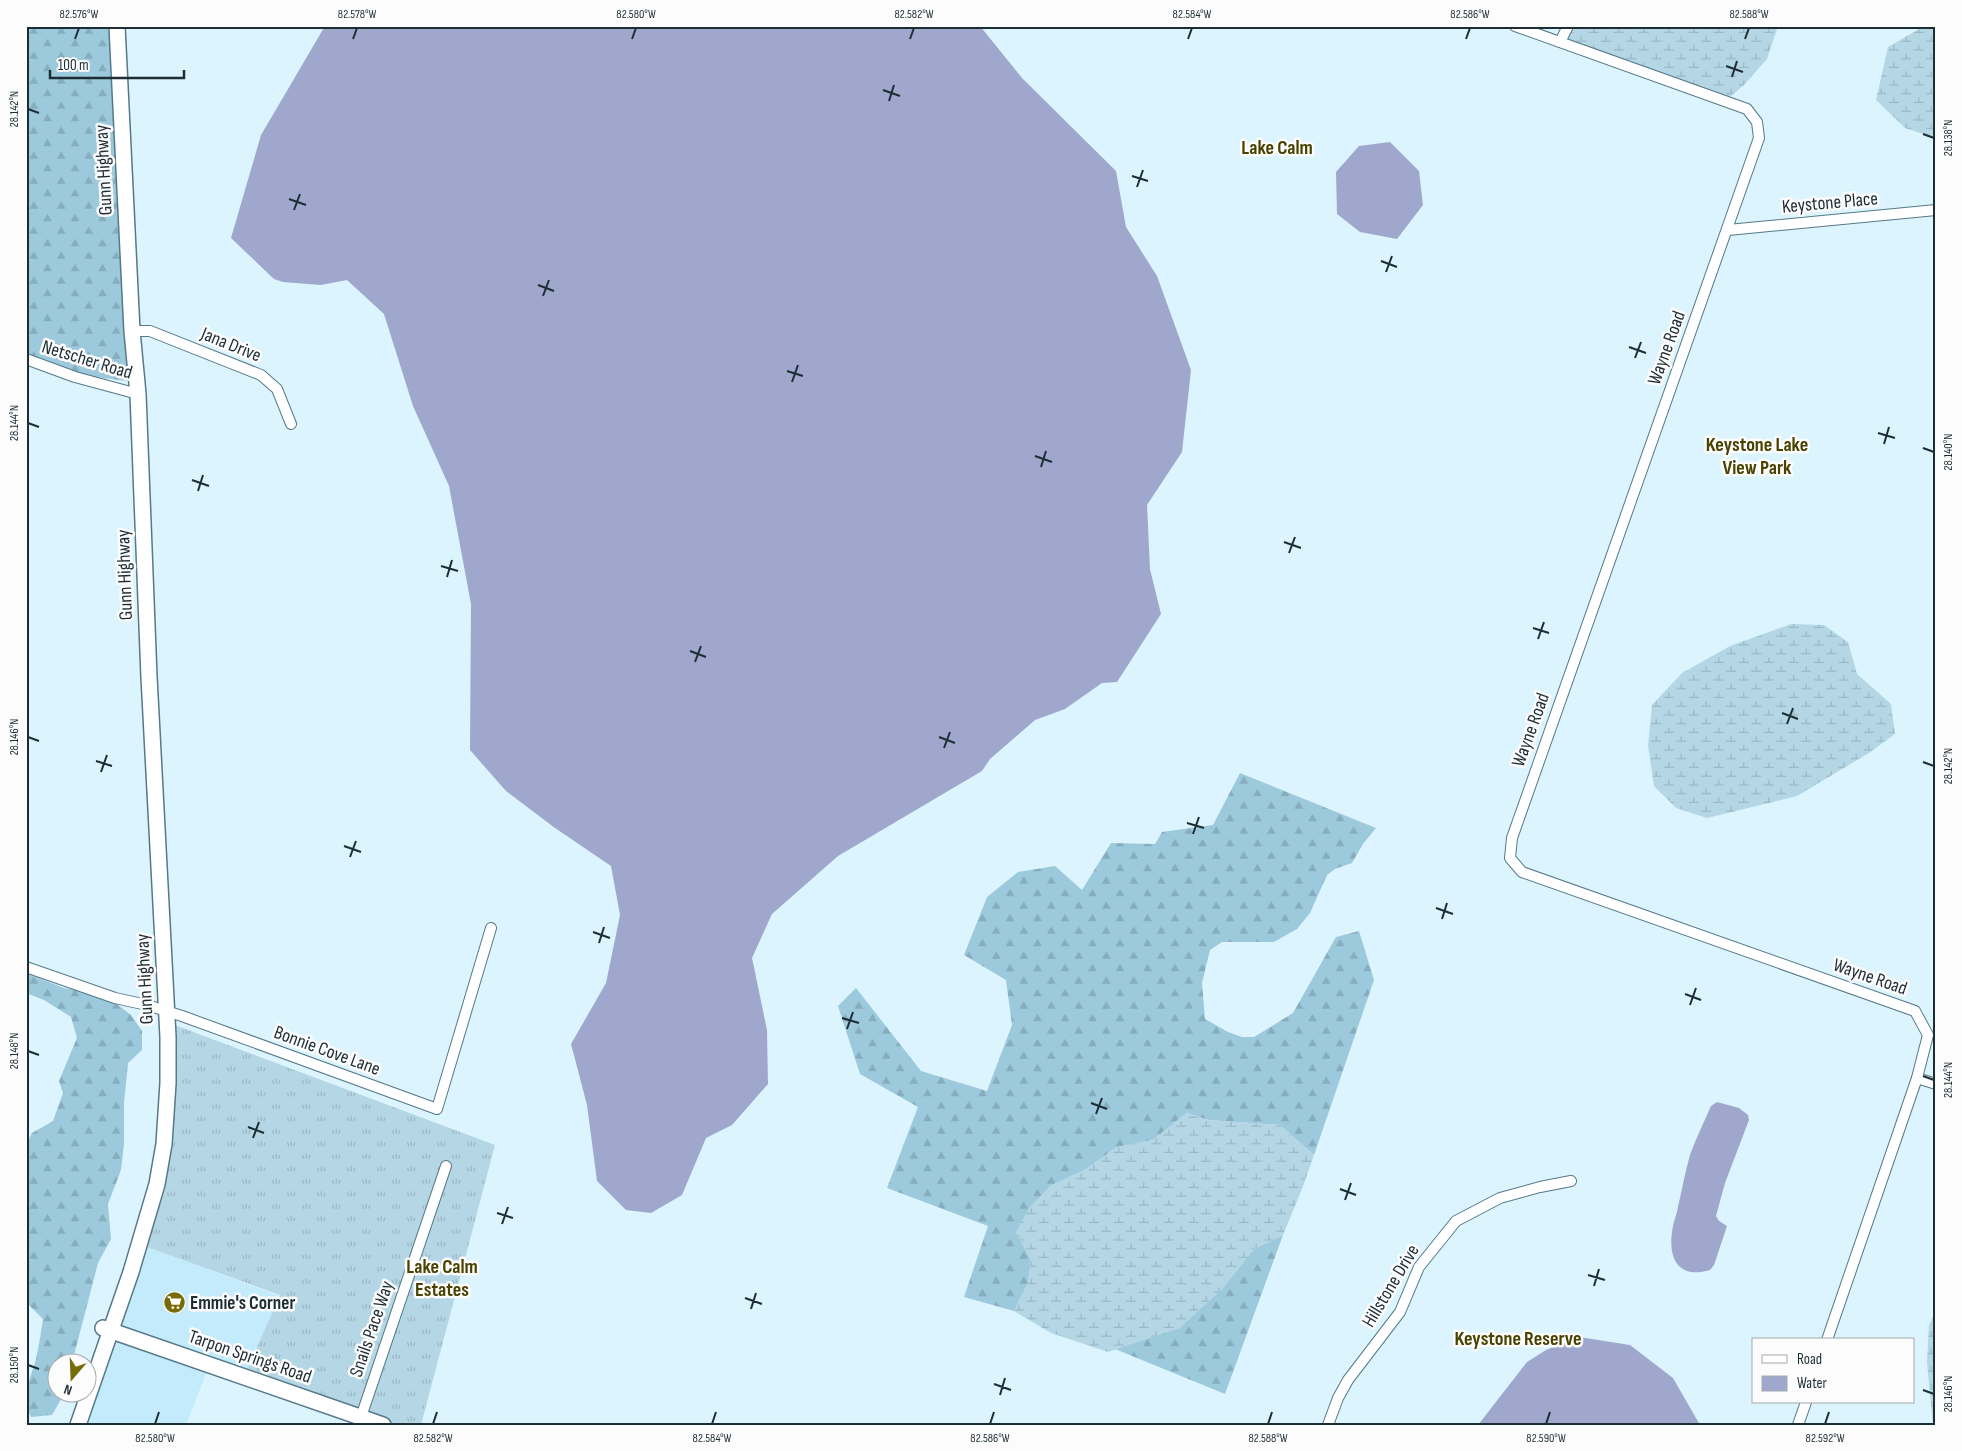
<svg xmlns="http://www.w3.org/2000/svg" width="1962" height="1451" font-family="'Sofia Sans Condensed',sans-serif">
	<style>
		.built { fill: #c4ebfb }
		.grass { fill: url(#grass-tufts) }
		.forest { fill: url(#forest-firs) }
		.wetland { fill: url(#wetland-marsh) }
		.water { fill: #9fa8cc }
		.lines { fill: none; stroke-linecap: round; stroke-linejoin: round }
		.minor-casing { stroke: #547989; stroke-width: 12 }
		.secondary-casing { stroke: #547989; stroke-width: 18 }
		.minor { stroke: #fff; stroke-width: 10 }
		.secondary { stroke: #fff; stroke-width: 15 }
		.ticks { fill: none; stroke: #1d2d34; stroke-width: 2 }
		.labels { text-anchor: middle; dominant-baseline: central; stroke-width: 5; stroke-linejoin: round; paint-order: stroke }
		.street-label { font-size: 19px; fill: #1d2d34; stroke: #fcfcfc }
		.poi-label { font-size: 19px; font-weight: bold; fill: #1d2d34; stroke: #fcfcfc; text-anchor: start }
		.neighbourhood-label { font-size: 20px; font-weight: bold; fill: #4a4200; stroke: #fcfcfc }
		.neatline { fill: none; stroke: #1d2d34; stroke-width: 2 }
		.ticks-label { font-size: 12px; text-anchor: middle; fill: #1d2d34 }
	</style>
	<defs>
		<pattern id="grass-tufts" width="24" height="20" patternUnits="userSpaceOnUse" patternTransform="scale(1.25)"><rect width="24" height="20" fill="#b4d6e5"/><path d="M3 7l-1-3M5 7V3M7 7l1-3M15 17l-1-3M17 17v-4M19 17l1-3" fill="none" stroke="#9ab8c5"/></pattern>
		<pattern id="forest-firs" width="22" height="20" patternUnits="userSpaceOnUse" patternTransform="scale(1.25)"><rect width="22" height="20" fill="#9cc9db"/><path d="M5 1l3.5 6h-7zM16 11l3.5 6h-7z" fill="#86adbd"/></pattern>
		<pattern id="wetland-marsh" width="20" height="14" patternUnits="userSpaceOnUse" patternTransform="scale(1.25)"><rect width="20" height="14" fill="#b4d6e5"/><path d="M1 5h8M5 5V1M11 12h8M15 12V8" fill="none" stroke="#9ab8c5"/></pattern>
	</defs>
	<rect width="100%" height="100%" fill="#dcf4fe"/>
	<g class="built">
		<polygon points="144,1246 280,1296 246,1372 118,1327"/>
		<polygon points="114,1337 207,1371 186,1425 83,1425"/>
	</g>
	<polygon class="grass" points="172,1024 495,1145 421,1425 399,1425 367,1413 451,1163 443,1160 358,1410 246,1372 280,1295 144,1246"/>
	<g class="forest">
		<polygon points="26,26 111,26 127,381 57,372 26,361"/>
		<polygon points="1240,773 1376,828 1363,844 1352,863 1335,869 1327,875 1310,913 1297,929 1274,942 1222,942 1210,950 1202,983 1205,1019 1228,1032 1242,1037 1254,1037 1293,1013 1336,937 1359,931 1374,980 1314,1155 1280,1125 1208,1120 1187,1113 1153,1140 1117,1147 1085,1170 1050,1186 1016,1232 1031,1260 1028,1283 1014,1311 964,1297 988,1226 887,1188 918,1107 860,1074 838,1006 856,988 921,1071 987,1091 1012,1025 1006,980 964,955 987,897 1018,872 1055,866 1082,890 1111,843 1155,844 1162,832 1213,825"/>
		<path d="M26,973L64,988L105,995L131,1015L142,1031V1050L128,1063L124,1103V1144L121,1170L108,1204L111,1239L98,1263L72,1363L58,1364V1394H64L52,1415L31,1417C20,1395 30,1381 36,1359C39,1346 41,1332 43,1319L26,1302V1145L32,1133L53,1121L63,1093L59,1081L77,1038L71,1017L44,1000L26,993Z"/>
		<polygon points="1283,1235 1225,1394 1115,1349 1179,1328 1221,1290 1254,1249"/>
	</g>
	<g class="wetland">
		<polygon points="1573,26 1778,26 1767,59 1744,85 1730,97 1567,39"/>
		<polygon points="1931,26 1936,26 1936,138 1905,128 1876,100 1888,47 1919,29"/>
		<polygon points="1791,624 1824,625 1848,642 1857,674 1891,704 1895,734 1869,753 1797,796 1707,818 1676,808 1654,786 1648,746 1652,705 1682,673 1730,646"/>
		<polygon points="1186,1113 1208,1120 1280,1125 1314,1155 1302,1189 1283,1235 1254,1249 1221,1290 1179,1328 1108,1352 1051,1333 1014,1311 1028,1283 1031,1260 1016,1232 1029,1208 1050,1186 1085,1170 1117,1147 1153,1140"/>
		<polygon points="1936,1311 1936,1425 1933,1425 1927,1362 1929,1325"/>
	</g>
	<g class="water">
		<polygon points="325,26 980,26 1022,78 1116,171 1126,227 1157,276 1191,370 1182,452 1147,505 1150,569 1161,614 1117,682 1102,683 1065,709 1035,720 990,759 982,771 838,856 772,914 752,958 767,1030 768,1084 732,1125 706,1138 682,1195 651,1213 626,1210 597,1181 587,1105 571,1044 606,983 620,915 611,866 555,828 506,791 470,750 471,604 449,486 413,406 384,314 347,280 321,285 283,282 274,279 231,238 261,135"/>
		<polygon points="1390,142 1419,171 1423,205 1397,239 1360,232 1337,214 1336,172 1359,146"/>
		<path d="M1717,1102L1739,1108L1748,1115L1749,1120L1725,1183L1716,1216L1719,1221L1727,1226L1714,1265L1710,1270C1676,1280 1667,1256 1673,1226C1674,1220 1677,1214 1678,1207C1682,1190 1685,1172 1690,1155C1696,1138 1704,1122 1711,1106Z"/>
		<polygon points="1579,1337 1630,1345 1673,1378 1700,1425 1478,1425 1527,1362 1546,1350"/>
	</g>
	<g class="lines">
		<defs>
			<g id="minor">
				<polyline points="1515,26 1747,109 1757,122 1759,138 1512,838 1510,858 1522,872 1915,1011 1928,1035 1917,1078 1827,1340"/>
				<polyline points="1560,42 1568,26"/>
				<polyline points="1728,230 1936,210"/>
				<polyline points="132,331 150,331 261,375 277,389 291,424"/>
				<polyline points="26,359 75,377 138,394"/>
				<polyline points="26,967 115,998 147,1005 182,1016 437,1109 491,928"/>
				<polyline points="1917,1078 1936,1084"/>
				<polyline points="361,1417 446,1166"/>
				<polyline points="1328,1425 1338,1398 1348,1380 1400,1312 1419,1267 1456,1221 1500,1198 1540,1187 1571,1181"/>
				<polyline points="1798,1425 1806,1402"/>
			</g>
			<g id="secondary">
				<polyline points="103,1328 383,1425"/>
				<polyline points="78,1425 131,1272 157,1184 164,1144 168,1083 168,1037 149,677 138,394 132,331 117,26"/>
			</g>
		</defs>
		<use href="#minor" class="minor-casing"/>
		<use href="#secondary" class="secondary-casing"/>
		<use href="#minor" class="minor"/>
		<use href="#secondary" class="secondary"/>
	</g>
	<path class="ticks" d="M75,39L79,28M353,39L357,28M632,39L636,28M910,39L914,28M1188,39L1192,28M1466,39L1470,28M1745,39L1749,28M1726,66L1743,72M1732,77L1737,61M883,90L900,96M889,101L894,85M28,109L39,113M1923,134L1934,138M1132,176L1148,181M1137,187L1143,170M289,199L306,205M294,210L300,194M1381,261L1397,267M1386,272L1392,256M538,285L554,291M543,296L549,280M1629,347L1646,353M1635,358L1641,342M787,371L803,376M792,382L798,365M28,423L39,427M1878,433L1895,438M1884,444L1889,427M1923,448L1934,452M1035,456L1052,462M1041,467L1046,451M192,480L209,486M198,491L203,475M1284,542L1301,548M1289,553L1295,537M441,566L458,571M447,577L452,560M1533,628L1549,633M1538,639L1544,622M690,651L706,657M695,662L701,646M1782,713L1798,719M1787,724L1793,708M28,737L39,741M939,737L955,743M944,748L950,732M96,761L112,766M1923,762L1934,766M101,772L107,755M1187,823L1204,828M1193,834L1199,817M344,846L361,852M350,857L356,841M1436,908L1453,914M1442,919L1447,903M593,932L610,938M599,943L604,927M1685,994L1701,1000M1690,1005L1696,988M842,1018L859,1023M847,1029L853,1012M28,1051L39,1055M1923,1076L1934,1080M1091,1103L1107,1109M1096,1114L1102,1098M248,1127L264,1133M253,1138L259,1122M1340,1189L1356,1195M1345,1200L1351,1183M497,1213L513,1218M502,1224L508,1207M1588,1275L1605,1280M1594,1286L1599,1269M745,1298L762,1304M751,1309L756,1293M28,1365L39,1369M994,1384L1011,1390M1923,1390L1934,1394M1000,1395L1005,1378M155,1424L159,1412M433,1424L437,1412M712,1424L716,1412M990,1424L994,1412M1268,1424L1272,1412M1546,1424L1550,1412M1825,1424L1829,1412"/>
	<defs>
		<symbol id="supermarket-disc" viewBox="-11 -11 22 22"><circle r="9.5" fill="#776b05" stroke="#fcfcfc"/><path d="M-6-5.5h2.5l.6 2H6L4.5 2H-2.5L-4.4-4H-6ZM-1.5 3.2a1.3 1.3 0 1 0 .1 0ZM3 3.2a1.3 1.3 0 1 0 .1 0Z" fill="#fff"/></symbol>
	</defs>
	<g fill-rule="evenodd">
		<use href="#supermarket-disc" x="162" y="1290" width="25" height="25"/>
	</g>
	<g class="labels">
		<g class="street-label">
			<text transform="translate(104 170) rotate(-93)">Gunn Highway</text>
			<text transform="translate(1830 203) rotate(-5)">Keystone Place</text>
			<text transform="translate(231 345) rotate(22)">Jana Drive</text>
			<text transform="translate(1667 348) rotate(-70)">Wayne Road</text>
			<text transform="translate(87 360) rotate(17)">Netscher Road</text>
			<text transform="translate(125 575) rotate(-92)">Gunn Highway</text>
			<text transform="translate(1531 730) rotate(-70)">Wayne Road</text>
			<text transform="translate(1870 977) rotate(19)">Wayne Road</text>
			<text transform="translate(145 979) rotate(-93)">Gunn Highway</text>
			<text transform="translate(327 1051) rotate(20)">Bonnie Cove Lane</text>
			<text transform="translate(1391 1286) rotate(-59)">Hillstone Drive</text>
			<text transform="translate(372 1329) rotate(-71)">Snails Pace Way</text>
			<text transform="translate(250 1357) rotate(19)">Tarpon Springs Road</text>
		</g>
		<g class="poi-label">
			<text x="190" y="1303">Emmie's Corner</text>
		</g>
		<g class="neighbourhood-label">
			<text x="1277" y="148">Lake Calm</text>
			<text x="1757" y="445">Keystone Lake<tspan x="1757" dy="23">View Park</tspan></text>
			<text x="442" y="1267">Lake Calm<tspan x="442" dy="23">Estates</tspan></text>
			<text x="1518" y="1339">Keystone Reserve</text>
		</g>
	</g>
	<rect width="1962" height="1451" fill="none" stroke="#fcfcfc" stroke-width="55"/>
	<rect x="1752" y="1338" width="162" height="65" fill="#fcfcfc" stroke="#a3a9ac"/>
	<rect x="1762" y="1355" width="25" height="8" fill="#ffffff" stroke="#a3a9ac"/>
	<text x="1797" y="1364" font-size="15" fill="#1d2d34">Road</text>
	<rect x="1762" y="1376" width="25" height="15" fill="#9fa8cc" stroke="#a3a9ac"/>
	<text x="1797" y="1388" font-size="15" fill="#1d2d34">Water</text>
	<g transform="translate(72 1378) rotate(199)"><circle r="24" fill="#fcfcfc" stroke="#a3a9ac"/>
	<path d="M0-4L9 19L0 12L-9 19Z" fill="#776b05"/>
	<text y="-8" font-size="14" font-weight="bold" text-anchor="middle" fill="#1d2d34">N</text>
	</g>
	<path d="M50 70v8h134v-8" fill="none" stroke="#1d2d34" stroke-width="2.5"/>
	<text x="58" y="70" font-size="15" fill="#1d2d34" stroke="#fcfcfc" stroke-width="4" paint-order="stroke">100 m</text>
	<rect x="28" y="28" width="1906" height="1396" class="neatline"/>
	<g class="ticks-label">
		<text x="79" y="18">82.576°W</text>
		<text x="357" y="18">82.578°W</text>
		<text x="636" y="18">82.580°W</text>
		<text x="914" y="18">82.582°W</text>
		<text x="1192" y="18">82.584°W</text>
		<text x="1470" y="18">82.586°W</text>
		<text x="1749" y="18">82.588°W</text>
		<text transform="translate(14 109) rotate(-90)" y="4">28.142°N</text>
		<text transform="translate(1948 138) rotate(-90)" y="4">28.138°N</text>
		<text transform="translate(14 423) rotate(-90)" y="4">28.144°N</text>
		<text transform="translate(1948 452) rotate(-90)" y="4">28.140°N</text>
		<text transform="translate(14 737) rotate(-90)" y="4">28.146°N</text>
		<text transform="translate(1948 766) rotate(-90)" y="4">28.142°N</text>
		<text transform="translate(14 1051) rotate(-90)" y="4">28.148°N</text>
		<text transform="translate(1948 1080) rotate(-90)" y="4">28.144°N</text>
		<text transform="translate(14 1365) rotate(-90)" y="4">28.150°N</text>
		<text transform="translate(1948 1394) rotate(-90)" y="4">28.146°N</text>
		<text x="155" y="1442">82.580°W</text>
		<text x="433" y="1442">82.582°W</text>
		<text x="712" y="1442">82.584°W</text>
		<text x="990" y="1442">82.586°W</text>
		<text x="1268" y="1442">82.588°W</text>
		<text x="1546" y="1442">82.590°W</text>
		<text x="1825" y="1442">82.592°W</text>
	</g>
</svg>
